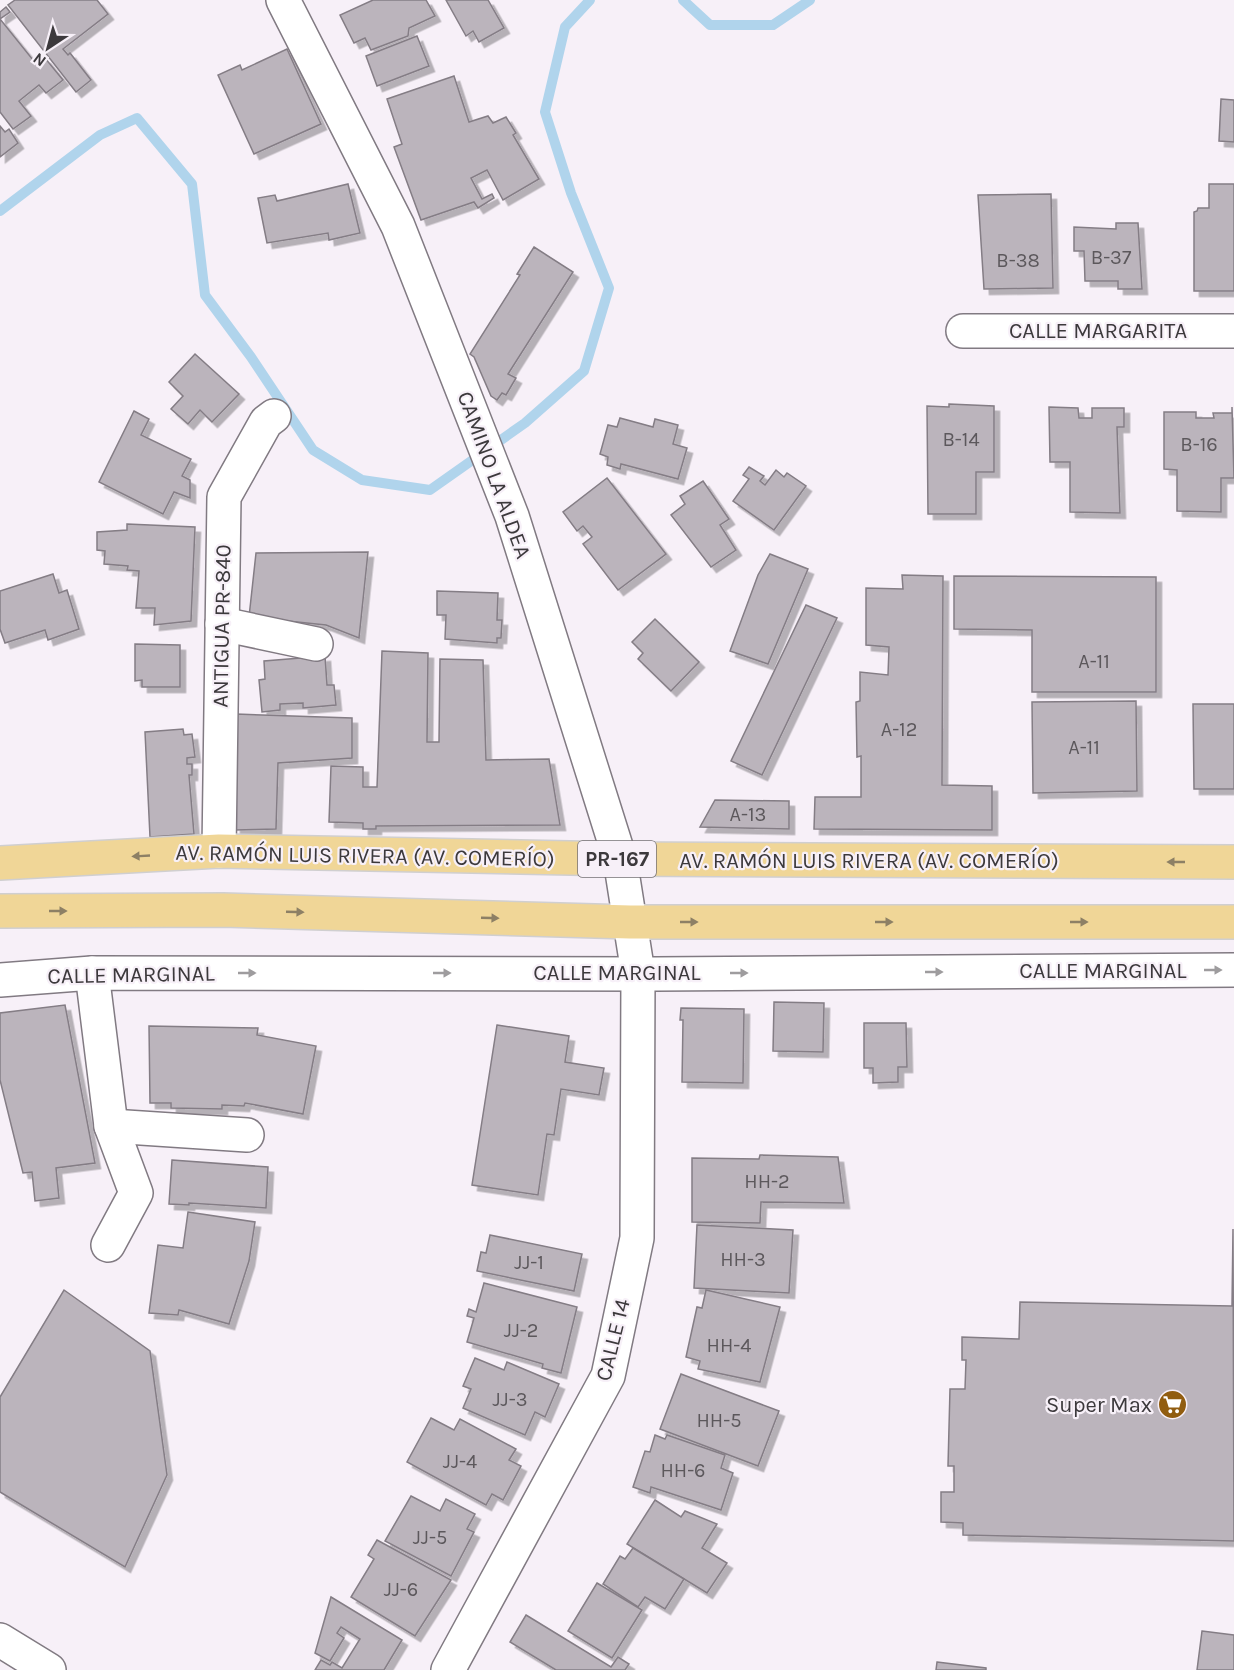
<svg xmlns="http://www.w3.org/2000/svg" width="1234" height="1670" font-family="Karla,sans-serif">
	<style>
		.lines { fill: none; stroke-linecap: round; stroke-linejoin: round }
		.stream { stroke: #b0d4ec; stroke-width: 10 }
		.building { fill: #bbb4bc; stroke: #847d85; stroke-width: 1.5; filter: url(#shadow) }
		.minor-casing { stroke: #817a82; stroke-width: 36 }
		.tertiary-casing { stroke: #817a82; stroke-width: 36 }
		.primary-casing { stroke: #d0cfd0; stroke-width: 36 }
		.minor { stroke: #fff; stroke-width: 33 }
		.tertiary { stroke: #fff; stroke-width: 33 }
		.primary { stroke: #f0d697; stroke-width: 33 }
		.oneway { fill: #8d8065 }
		.oneway2 { fill: #9e9c9e }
		.labels { text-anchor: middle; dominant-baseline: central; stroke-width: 4.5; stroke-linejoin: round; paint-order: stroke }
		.number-label { font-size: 20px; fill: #5c585c }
		.shield { fill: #f7f0f8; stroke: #747074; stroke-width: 1.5 }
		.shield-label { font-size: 21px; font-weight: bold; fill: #3c393c }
		.street-label { font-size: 22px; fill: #3c393c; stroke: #f7f0f8 }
		.poi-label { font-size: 22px; fill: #3c393c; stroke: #f7f0f8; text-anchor: end }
	</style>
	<defs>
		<filter id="shadow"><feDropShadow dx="5.5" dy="5.5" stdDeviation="0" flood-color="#0004"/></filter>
	</defs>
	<rect width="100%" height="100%" fill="#f7f0f8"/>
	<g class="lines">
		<g class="stream">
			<polyline points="683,0 710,25 773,25 810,0"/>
			<polyline points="0,211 100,135 137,118 192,184 205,295 251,357 313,450 362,480 430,490 525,423 584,371 609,288 571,193 545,112 565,27 590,0"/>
		</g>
	</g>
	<g class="building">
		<polygon points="15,0 97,0 108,14 63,49 68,55 70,53 91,80 76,92 8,5"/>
		<polygon points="373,0 426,0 435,16 409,28 408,36 371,50 365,38 354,43 340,15"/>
		<polygon points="446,0 488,0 504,28 479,42 473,31 466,36"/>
		<polygon points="6,7 10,12 0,19 37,65 45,58 63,80 46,93 39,85 19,101 31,116 13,129 0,112 0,12"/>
		<polygon points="417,36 429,66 377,86 366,56"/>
		<polygon points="287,49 321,124 254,154 218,75 240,65 242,70"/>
		<polygon points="454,76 469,122 488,116 493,123 506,117 516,133 513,135 539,179 503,200 487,170 471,178 482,199 492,194 494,198 478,208 474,202 421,220 394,147 402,144 387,99"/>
		<polygon points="1221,99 1234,100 1234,142 1219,141"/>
		<polygon points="0,126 5,132 9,129 18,143 0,157"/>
		<polygon points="348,184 360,233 329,240 328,233 267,243 258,198 275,195 277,201"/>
		<polygon points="1209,184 1234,184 1234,291 1194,291 1194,212 1197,211 1198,208 1209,208"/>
		<polygon points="1051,194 1053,288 984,289 978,195"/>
		<polygon points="1116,223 1138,223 1142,289 1118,289 1118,281 1085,281 1084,251 1074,251 1074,227 1116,229"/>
		<polygon points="534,247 573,272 508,374 516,378 506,395 502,393 497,400 491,396 474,357 470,354 520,275 517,274"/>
		<polygon points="195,354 239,394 212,422 200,410 188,424 171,409 183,396 169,382"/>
		<polygon points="949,404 994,406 994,472 976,472 976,514 928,514 927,406 949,407"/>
		<polygon points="1049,407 1078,408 1079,418 1092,418 1092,408 1124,408 1124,427 1117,427 1120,513 1070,512 1070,462 1050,462"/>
		<polygon points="1232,407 1234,478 1221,478 1221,512 1177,511 1177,470 1164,469 1164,412 1196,412 1196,418 1214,418 1213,413 1232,413"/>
		<polygon points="134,411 149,419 141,435 191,459 182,476 190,480 190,498 174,492 163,514 99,482"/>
		<polygon points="620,418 653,427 655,419 678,425 673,444 687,448 678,479 621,464 620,469 607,465 608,457 600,454 608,425 617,427"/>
		<polygon points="749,467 764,476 760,481 765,485 776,470 784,477 787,473 806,486 774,530 733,501 749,479 743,475"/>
		<polygon points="607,478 666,554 618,590 583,544 592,537 583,526 577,531 563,512"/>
		<polygon points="703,481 729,519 720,525 736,550 711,567 671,515 685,504 680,496"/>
		<polygon points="127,524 195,527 191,621 154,625 155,608 136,608 139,571 127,570 128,566 104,564 105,551 97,550 97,532 127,530"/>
		<polygon points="368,552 359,638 326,625 249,617 256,553"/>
		<polygon points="770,554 808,569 768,664 730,651 758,575"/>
		<polygon points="53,574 59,593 67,590 79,629 48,640 45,630 5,643 0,629 0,591"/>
		<polygon points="902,575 943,576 942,785 992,786 992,830 814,829 815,797 861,797 861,756 857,757 856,702 860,701 860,672 888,675 889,647 866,645 866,588 903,589"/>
		<polygon points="954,576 1156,577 1156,692 1032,692 1032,630 954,629"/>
		<polygon points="437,591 498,593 497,620 502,620 501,638 497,638 497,643 445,639 446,615 437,615"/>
		<polygon points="806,605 837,618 762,775 731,761"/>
		<polygon points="655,619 699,662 671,691 638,659 643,653 632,642"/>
		<polygon points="135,644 180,645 180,687 142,687 142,680 135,681"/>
		<polygon points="382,651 428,653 427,742 439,742 440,659 483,660 486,760 549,759 560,825 376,826 376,829 363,829 363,823 329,822 331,766 363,767 363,787 377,787"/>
		<polygon points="325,656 327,685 334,685 336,705 303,708 303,703 280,704 280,710 262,712 259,680 265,679 264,661"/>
		<polygon points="1136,701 1137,791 1033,793 1032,702"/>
		<polygon points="1193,704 1234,704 1234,789 1194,789"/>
		<polygon points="236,714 352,718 352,758 278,763 276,829 235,830"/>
		<polygon points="183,729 184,735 192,734 195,757 187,758 187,764 192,764 192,775 189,775 194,834 150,837 145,732"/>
		<polygon points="715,800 789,801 789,829 700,827"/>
		<polygon points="774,1002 824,1003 823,1052 773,1051"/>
		<polygon points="65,1005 95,1163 56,1168 59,1198 35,1201 32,1172 23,1173 0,1080 0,1013"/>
		<polygon points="681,1008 744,1009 743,1083 682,1082 683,1020 680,1020"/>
		<polygon points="864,1023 906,1023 907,1067 898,1067 898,1082 873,1083 873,1068 864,1068"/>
		<polygon points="497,1025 569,1036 565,1062 604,1068 599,1095 561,1089 554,1135 547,1134 538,1195 472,1185"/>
		<polygon points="149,1026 258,1028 257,1035 316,1046 303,1114 245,1103 244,1106 222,1105 222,1109 171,1108 171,1103 150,1103"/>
		<polygon points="760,1155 838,1157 844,1203 761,1202 760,1223 692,1222 692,1158 759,1159"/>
		<polygon points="172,1160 268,1167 266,1208 189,1203 189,1205 169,1204"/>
		<polygon points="188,1212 255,1222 249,1261 229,1324 179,1310 178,1315 149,1313 158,1245 183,1248"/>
		<polygon points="697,1225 793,1230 789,1293 694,1288"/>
		<polygon points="1233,1229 1234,1541 963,1535 963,1523 941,1522 941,1492 954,1492 954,1466 948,1466 950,1389 965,1389 966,1360 962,1360 962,1337 1019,1339 1020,1302 1232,1306"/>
		<polygon points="490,1235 582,1254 574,1291 477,1271 481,1252 486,1253"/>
		<polygon points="484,1283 577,1307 561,1373 542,1368 543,1364 467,1342 474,1318 467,1316 469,1309 476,1312"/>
		<polygon points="64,1290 150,1351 167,1475 125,1567 0,1492 0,1397"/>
		<polygon points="706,1290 780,1307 760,1382 698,1369 700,1361 686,1357 697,1307 702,1308"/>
		<polygon points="475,1358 504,1370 507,1362 559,1384 545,1417 535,1412 525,1435 463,1408 471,1389 463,1386"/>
		<polygon points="681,1374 779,1411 758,1466 660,1429"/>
		<polygon points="431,1418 454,1430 460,1419 516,1449 509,1460 521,1466 503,1500 492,1494 486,1505 407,1462"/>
		<polygon points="655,1435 665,1439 667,1435 725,1455 721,1468 733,1473 721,1510 651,1487 650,1493 633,1487 645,1451 650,1452"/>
		<polygon points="411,1496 440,1511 446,1499 475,1514 467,1529 474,1532 451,1576 385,1541"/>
		<polygon points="655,1500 681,1517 685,1511 717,1524 702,1548 727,1563 707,1593 627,1544"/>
		<polygon points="377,1540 451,1580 415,1636 351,1597 374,1559 368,1555"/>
		<polygon points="633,1548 684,1579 665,1609 645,1597 638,1607 603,1584 620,1556 625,1559"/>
		<polygon points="597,1583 642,1610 612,1658 568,1631"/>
		<polygon points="331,1597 402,1640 384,1670 315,1670 321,1660 330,1665 332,1662 342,1668 360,1639 341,1627 337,1633 344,1638 330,1661 315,1653"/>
		<polygon points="526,1615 611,1667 618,1657 629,1664 625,1670 556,1670 510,1642"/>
		<polygon points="1202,1631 1234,1635 1234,1670 1197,1670"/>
		<polygon points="937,1662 986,1668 986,1670 936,1670"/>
	</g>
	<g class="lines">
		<defs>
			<g id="minor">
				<polyline points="963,331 1234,331"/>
				<polyline points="222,624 316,644"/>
				<polyline points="219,851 224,497 266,422 274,416"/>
				<polyline points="92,973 111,1126 136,1193 108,1245"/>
				<polyline points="0,980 92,973 656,974 1234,970"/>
				<polyline points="111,1126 247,1135"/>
				<polyline points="0,1640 49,1670"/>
				<polyline points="448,1670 608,1376 637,1238 638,973"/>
			</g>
			<polyline id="tertiary" points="283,0 398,226 512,516 620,859 638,973"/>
			<g id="primary">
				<polyline points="0,863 219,851 620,859 1234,862"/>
				<polyline points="0,911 223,910 630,922 1234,922"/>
			</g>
		</defs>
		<use href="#minor" class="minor-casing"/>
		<use href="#tertiary" class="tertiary-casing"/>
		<use href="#primary" class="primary-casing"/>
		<use href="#minor" class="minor"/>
		<use href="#tertiary" class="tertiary"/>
		<use href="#primary" class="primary"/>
	</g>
	<defs><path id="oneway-solid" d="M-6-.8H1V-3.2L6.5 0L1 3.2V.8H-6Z" transform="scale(1.5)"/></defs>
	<g class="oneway">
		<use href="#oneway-solid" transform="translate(141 856) rotate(177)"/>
		<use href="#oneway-solid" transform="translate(1176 862) rotate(-180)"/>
		<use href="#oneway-solid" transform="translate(58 911)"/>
		<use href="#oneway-solid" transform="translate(295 912) rotate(2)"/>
		<use href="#oneway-solid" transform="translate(490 918) rotate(2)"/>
		<use href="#oneway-solid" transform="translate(689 922)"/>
		<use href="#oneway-solid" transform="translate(884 922)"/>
		<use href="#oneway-solid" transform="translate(1079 922)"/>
	</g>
	<g class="oneway2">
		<use href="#oneway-solid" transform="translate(1213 970)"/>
		<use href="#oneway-solid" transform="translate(934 972)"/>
		<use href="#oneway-solid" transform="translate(247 973)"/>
		<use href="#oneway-solid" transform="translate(442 973)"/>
		<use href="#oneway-solid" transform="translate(739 973)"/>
	</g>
	<defs>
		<symbol id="supermarket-disc" viewBox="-11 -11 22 22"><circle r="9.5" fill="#915d10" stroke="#f7f0f8"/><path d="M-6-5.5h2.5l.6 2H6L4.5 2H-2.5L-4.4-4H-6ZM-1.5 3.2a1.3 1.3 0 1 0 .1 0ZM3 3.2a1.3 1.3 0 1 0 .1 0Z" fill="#fff"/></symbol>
	</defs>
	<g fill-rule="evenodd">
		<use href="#supermarket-disc" x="1156" y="1388" width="33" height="33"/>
	</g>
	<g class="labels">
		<g class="number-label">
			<text x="1111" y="257">B-37</text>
			<text x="1018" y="260">B-38</text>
			<text x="961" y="439">B-14</text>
			<text x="1199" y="444">B-16</text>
			<text x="1094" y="661">A-11</text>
			<text x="899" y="729">A-12</text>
			<text x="1084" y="747">A-11</text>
			<text x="748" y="814">A-13</text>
			<text x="767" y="1181">HH-2</text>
			<text x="743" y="1259">HH-3</text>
			<text x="529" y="1262">JJ-1</text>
			<text x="521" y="1330">JJ-2</text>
			<text x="729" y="1345">HH-4</text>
			<text x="510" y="1399">JJ-3</text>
			<text x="719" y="1420">HH-5</text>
			<text x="460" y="1461">JJ-4</text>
			<text x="683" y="1470">HH-6</text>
			<text x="430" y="1537">JJ-5</text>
			<text x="401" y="1589">JJ-6</text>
		</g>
		<rect class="shield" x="578" y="841" width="78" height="36" rx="4.5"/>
		<g class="shield-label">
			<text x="617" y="859">PR-167</text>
		</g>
		<g class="street-label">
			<text x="1098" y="331">CALLE MARGARITA</text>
			<text transform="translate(494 475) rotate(70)">CAMINO LA ALDEA</text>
			<text transform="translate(222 626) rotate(-89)">ANTIGUA PR-840</text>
			<text transform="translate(365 856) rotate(1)">AV. RAMÓN LUIS RIVERA (AV. COMERÍO)</text>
			<text x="869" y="861">AV. RAMÓN LUIS RIVERA (AV. COMERÍO)</text>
			<text x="1103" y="971">CALLE MARGINAL</text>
			<text x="617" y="973">CALLE MARGINAL</text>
			<text transform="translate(131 975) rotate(-1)">CALLE MARGINAL</text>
			<text transform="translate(613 1340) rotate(-76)">CALLE 14</text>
		</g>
		<g class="poi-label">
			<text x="1152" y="1405">Super Max</text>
		</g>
	</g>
	<g transform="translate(48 48) rotate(216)" stroke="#f7f0f8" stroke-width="4.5" paint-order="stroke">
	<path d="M0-4.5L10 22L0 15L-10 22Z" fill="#3c393c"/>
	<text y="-9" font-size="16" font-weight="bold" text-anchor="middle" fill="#3c393c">N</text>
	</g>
</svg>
